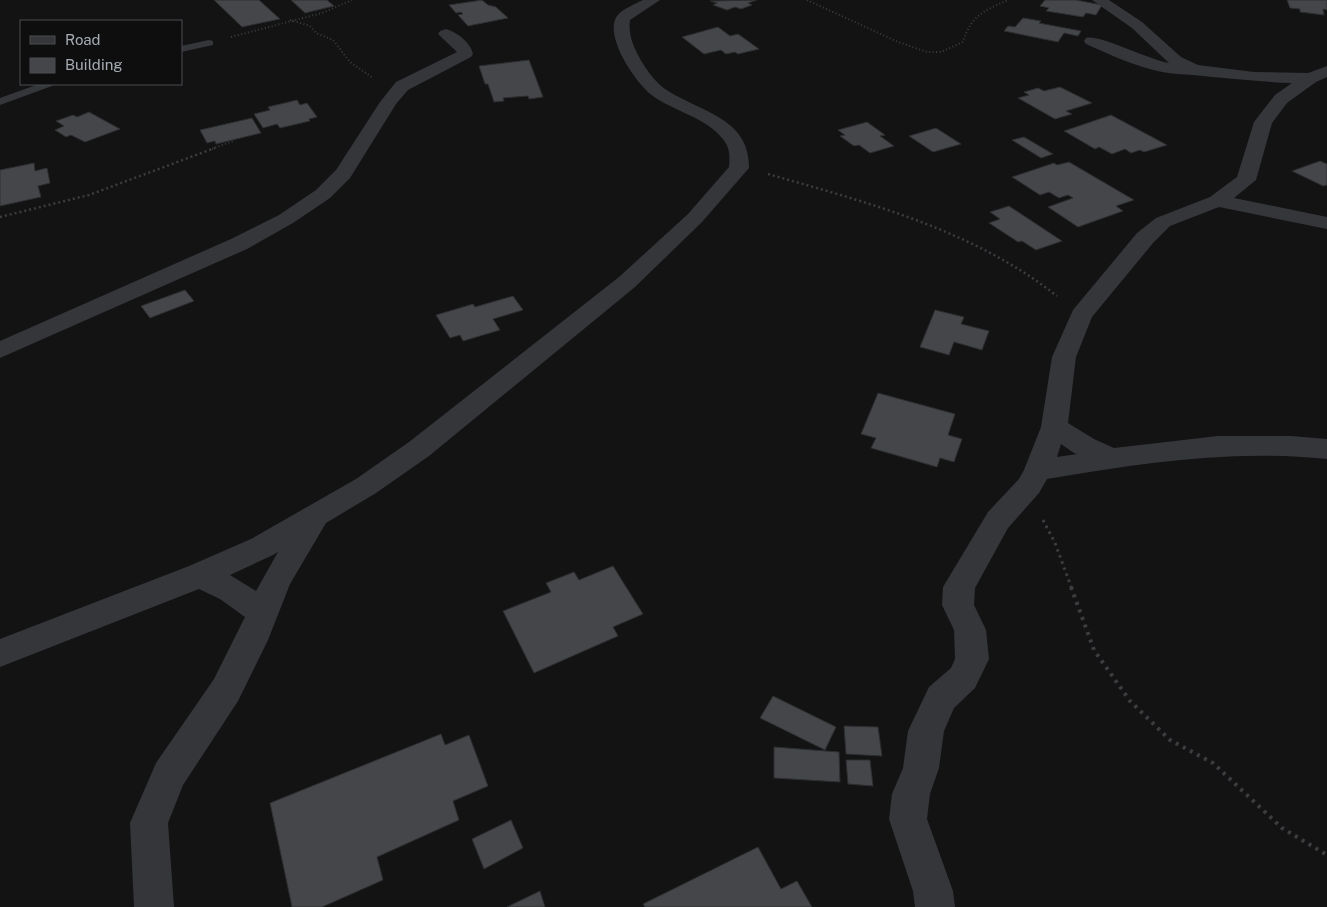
<svg xmlns="http://www.w3.org/2000/svg" width="1327" height="907" font-family="'Public Sans',sans-serif">
	<style>
		.building { fill: #454649; stroke: #2d2e30 }
		.lines { fill: none; stroke-linecap: round; stroke-linejoin: round }
		.path-far3 { stroke: #3b3d40; stroke-width: 2; stroke-dasharray: 1 2.5; stroke-linecap: butt }
		.path-far2 { stroke: #3b3d40; stroke-width: 2.5; stroke-dasharray: 2 3; stroke-linecap: butt }
		.path-far1 { stroke: #3b3d40; stroke-width: 3; stroke-dasharray: 2.5 4; stroke-linecap: butt }
		.path { stroke: #3b3d40; stroke-width: 4; stroke-dasharray: 3 5; stroke-linecap: butt }
		.lane { fill: #343639; fill-rule: evenodd }
		.street { fill: #343639; fill-rule: evenodd }
	</style>
	<rect width="100%" height="100%" fill="#131314"/>
	<g class="building">
		<polygon points="214,0 259,0 280,19 242,27"/>
		<polygon points="291,0 327,0 334,6 305,13"/>
		<polygon points="482,0 488,5 496,7 508,18 468,26 458,15 463,14 461,12 456,13 449,5"/>
		<polygon points="757,0 748,3 752,5 741,9 735,7 727,10 713,5 717,3 710,1"/>
		<polygon points="1045,0 1076,0 1102,5 1096,15 1086,13 1083,17 1046,11 1049,8 1040,6"/>
		<polygon points="1287,0 1327,0 1327,10 1323,9 1324,15 1300,12 1300,9 1290,8"/>
		<polygon points="1023,18 1041,21 1039,23 1081,31 1078,36 1064,33 1058,42 1004,31 1008,26 1015,27"/>
		<polygon points="718,27 730,36 738,34 759,49 738,54 735,52 726,54 721,50 704,54 682,37"/>
		<polygon points="529,60 543,97 529,99 528,96 503,98 504,101 494,102 488,84 485,84 479,66"/>
		<polygon points="1060,87 1092,103 1066,111 1072,114 1055,119 1018,98 1029,95 1024,92 1038,88 1044,91"/>
		<polygon points="297,100 300,105 307,103 317,117 309,119 310,121 280,128 277,124 263,128 254,114 270,110 268,107"/>
		<polygon points="89,112 120,129 85,142 71,135 66,137 55,130 64,126 56,121 73,115 77,117"/>
		<polygon points="1111,115 1167,145 1144,152 1140,150 1131,153 1125,149 1112,154 1099,147 1095,149 1064,131"/>
		<polygon points="252,118 261,133 216,144 215,141 207,143 200,130"/>
		<polygon points="867,122 885,135 880,136 894,146 870,153 859,145 854,146 840,136 845,135 838,130"/>
		<polygon points="936,128 961,144 933,152 909,136"/>
		<polygon points="1024,137 1053,154 1041,158 1012,140"/>
		<polygon points="1320,161 1327,164 1327,185 1323,186 1292,171"/>
		<polygon points="1069,162 1134,200 1116,206 1123,211 1078,227 1048,207 1073,198 1068,195 1059,198 1049,192 1040,195 1012,177 1054,163 1057,165"/>
		<polygon points="34,163 35,171 47,168 50,183 38,186 41,197 0,206 0,170"/>
		<polygon points="1009,206 1062,241 1036,250 1022,241 1018,242 989,223 1000,219 990,212"/>
		<polygon points="185,290 194,301 150,318 141,306"/>
		<polygon points="513,296 523,310 493,319 500,330 463,341 460,335 450,338 436,315 473,304 475,307"/>
		<polygon points="935,310 964,317 961,324 989,331 982,350 954,342 949,355 920,347"/>
		<polygon points="878,393 955,414 948,435 962,439 954,462 940,458 937,467 871,448 876,438 861,434"/>
		<polygon points="613,566 643,614 613,627 618,636 534,673 503,611 551,592 546,583 574,572 579,580"/>
		<polygon points="773,696 836,727 825,750 760,718"/>
		<polygon points="844,726 878,727 882,756 846,754"/>
		<polygon points="441,734 445,745 469,735 488,786 453,801 459,820 377,857 383,880 322,907 292,907 270,803"/>
		<polygon points="774,747 839,752 840,782 774,778"/>
		<polygon points="846,760 870,760 873,786 848,784"/>
		<polygon points="511,820 523,848 484,869 472,839"/>
		<polygon points="758,847 781,889 797,881 812,907 645,907 643,904"/>
		<polygon points="540,891 545,907 507,907"/>
	</g>
	<g class="lines">
		<g class="path-far3">
			<path d="M807,0L898,42L927,52H941L963,42C971,15 984,11 1008,0"/>
			<polyline points="290,20 310,26 316,33 333,40 350,62 373,78"/>
			<polyline points="231,37 322,13 352,0"/>
			<polyline points="212,149 233,141"/>
		</g>
		<g class="path-far2">
			<path d="M768,174C869,203 973,230 1057,296"/>
			<polyline points="0,217 89,195 215,148"/>
		</g>
		<polyline class="path-far1" points="1043,520 1055,543 1072,589"/>
		<polyline class="path" points="1071,587 1094,650 1130,701 1170,740 1213,763 1282,828 1327,855"/>
		<g class="lane">
			<polygon points="209,40 213,41 213,45 181,52 181,46"/>
			<polygon points="39,84 53,84 52,86 0,105 0,98"/>
		</g>
		<g class="street">
			<path d="M643,0H660L630,20C628,34 633,45 639,57C646,69 654,81 665,89C699,112 750,117 749,168L702,222L635,287L429,456L376,493L326,523L290,584L268,640L238,701L183,785L168,823L174,907H134L130,823L156,763L214,679L245,617L220,599L199,589L0,667V639L189,566L251,539L356,479L409,442L619,277L688,214L729,167C730,156 730,147 722,138C705,117 675,112 653,96C637,85 603,36 617,16C622,9 635,4 643,0ZM278,552L256,591L230,575L273,555Z"/>
			<path d="M1092,0H1109L1142,22L1181,57L1198,65L1254,72L1308,73L1327,66V77L1316,82L1287,103L1272,123L1256,180L1234,198L1327,217V229L1219,207L1170,226L1153,243L1092,317L1076,357L1068,423L1094,439L1114,448L1218,436H1291L1327,439V459C1231,449 1142,463 1047,479L1039,493L1008,528L975,588L974,605L986,630L989,659L975,688L954,708L944,731L939,768L930,794L927,819L953,891L955,907H915L913,891L889,819L892,794L903,768L908,731L929,687L951,668L955,659L954,630L942,605L943,587L988,512L1019,479L1024,470L1041,427L1052,357L1073,310L1137,233L1156,218L1210,197L1237,177L1254,122L1275,95L1292,83C1259,82 1226,78 1193,75C1183,74 1173,74 1162,72C1136,67 1111,55 1086,44L1084,41L1086,38C1099,34 1149,60 1169,63L1132,28ZM1061,444L1074,453L1077,454L1057,457Z"/>
			<path d="M446,29C457,32 471,43 473,54L471,57L408,90L396,104L350,178L330,198L293,223L247,249L0,358V341L231,239L279,215L316,190L336,170L380,102L396,82L457,52L438,34L440,31Z"/>
		</g>
	</g>
	<rect x="20" y="20" width="162" height="65" fill="#0e0e0f" stroke="#4b4d51"/>
	<rect x="30" y="36" width="25" height="8" fill="#343639" stroke="#4b4d51"/>
	<text x="65" y="45" font-size="15" fill="#a6acb3">Road</text>
	<rect x="30" y="58" width="25" height="15" fill="#454649" stroke="#4b4d51"/>
	<text x="65" y="70" font-size="15" fill="#a6acb3">Building</text>
</svg>
